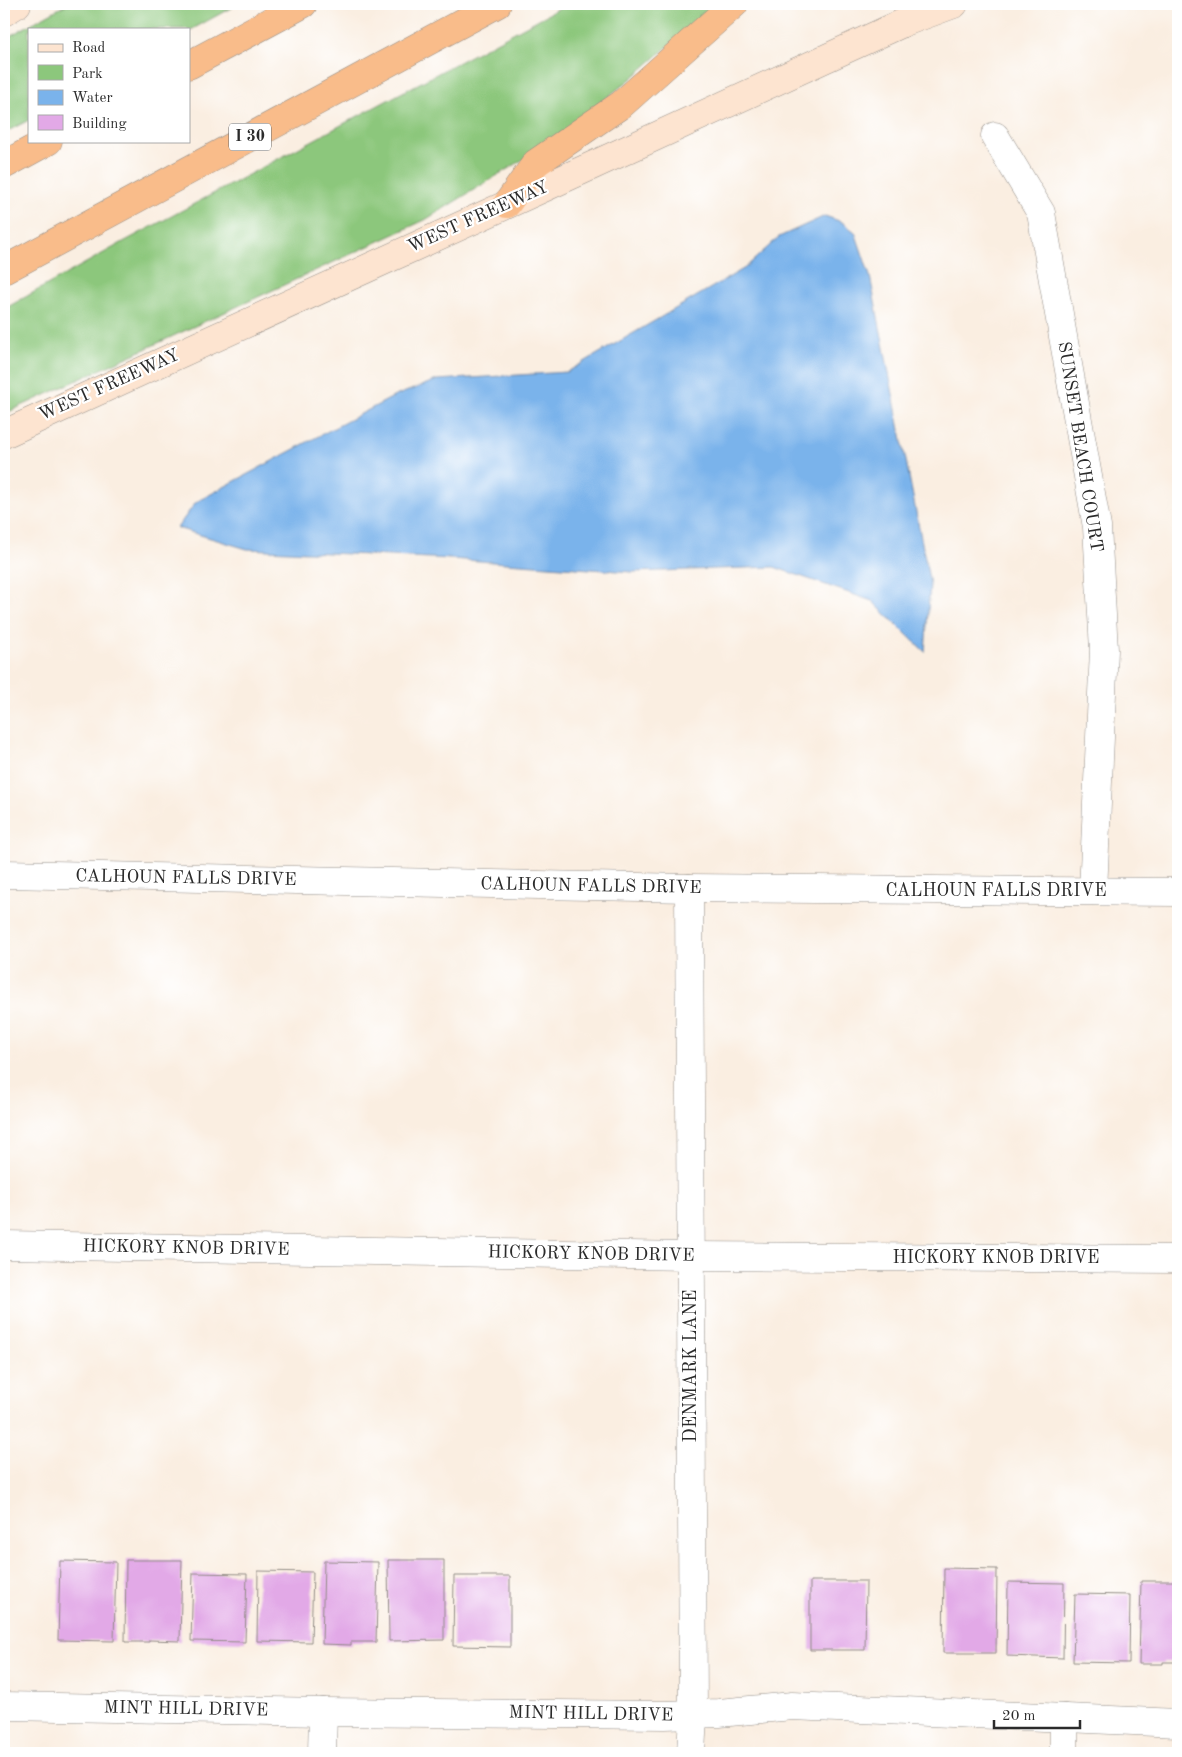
<svg xmlns="http://www.w3.org/2000/svg" width="1182" height="1757" font-family="'Old Standard TT',serif">
	<style>
		.green { fill: #8cc77c; stroke: #5c7954 }
		.water { fill: #7ab3eb; stroke: #526f8b }
		.building { fill: #e2a9e7 }
		.lines { fill: none; stroke-linecap: round; stroke-linejoin: round }
		.minor-casing { stroke: #928c86; stroke-width: 29 }
		.secondary-casing { stroke: #928c86; stroke-width: 29 }
		.motorway-casing { stroke: #928c86; stroke-width: 29 }
		.minor { stroke: #fff; stroke-width: 28 }
		.secondary { stroke: #fde4d0; stroke-width: 28 }
		.motorway { stroke: #f9bc8a; stroke-width: 28 }
		.labels { text-anchor: middle; dominant-baseline: central; stroke-width: 4.5; stroke-linejoin: round; paint-order: stroke }
		.shield { fill: #fff; stroke: #6b6b6b; stroke-width: 1 }
		.shield-label { font-size: 16px; font-weight: bold; fill: #2b2b2b }
		.street-label { font-size: 18px; fill: #2b2b2b; stroke: #fff }
	</style>
	<rect width="100%" height="100%" fill="#fff"/>
	<filter id="ink" filterUnits="userSpaceOnUse"><feTurbulence type="fractalNoise" baseFrequency=".02" numOctaves="2"/><feDisplacementMap in="SourceGraphic" scale="10" xChannelSelector="R" yChannelSelector="G"/><feConvolveMatrix kernelMatrix="1 2 1 2 8 2 1 2 1" color-interpolation-filters="sRGB"/></filter>
	<filter id="wash" filterUnits="userSpaceOnUse"><feTurbulence type="fractalNoise" baseFrequency=".0096" numOctaves="4" result="noise"/><feDisplacementMap in="SourceGraphic" scale="20" xChannelSelector="R" yChannelSelector="G"/><feGaussianBlur stdDeviation="1.12" result="paint"/><feColorMatrix in="noise" values="0 0 0 0 0 0 0 0 0 0 0 0 0 0 0 0 0 1.4 0 .05"/><feComposite in="paint" operator="in"/></filter>
	<g filter="url(#wash)">
		<rect width="100%" height="100%" fill="#faeee1"/>
		<g class="green">
			<polygon points="67,4 238,4 189,31 189,29 29,29 29,120 4,133 4,39"/>
			<polygon points="567,4 716,4 632,78 545,146 425,220 4,414 4,309 125,241"/>
		</g>
		<polygon class="water" points="825,216 842,222 855,232 870,276 930,584 925,652 872,601 774,567 632,572 451,559 247,549 177,528 196,502 313,439 395,396 437,380 567,372 745,268 779,237"/>
		<g id="blocks">
			<g class="building">
				<polygon points="126,1560 182,1560 180,1641 149,1640 149,1642 125,1642"/>
				<polygon points="388,1560 444,1560 444,1640 389,1641"/>
				<polygon points="60,1561 116,1562 114,1641 58,1640"/>
				<polygon points="324,1561 378,1562 376,1642 351,1642 351,1645 322,1644"/>
				<polygon points="944,1568 997,1569 996,1653 943,1653"/>
				<polygon points="258,1571 313,1572 311,1642 257,1641"/>
				<polygon points="193,1573 247,1574 245,1642 191,1641"/>
				<polygon points="454,1576 510,1576 510,1647 453,1646"/>
				<polygon points="810,1581 866,1581 865,1650 810,1650"/>
				<polygon points="1141,1581 1178,1581 1178,1662 1163,1662 1163,1664 1139,1664"/>
				<polygon points="1008,1582 1064,1583 1063,1658 1007,1656"/>
				<polygon points="1075,1594 1130,1595 1129,1663 1073,1662"/>
			</g>
		</g>
	</g>
	<g filter="url(#ink)">
		<use href="#blocks" fill-opacity="0" stroke="#928c86" stroke-width="1"/>
		<g class="lines">
			<defs>
				<g id="minor">
					<polyline points="995,136 1041,213 1097,527 1104,650 1093,891"/>
					<polyline points="4,874 689,888 1178,892"/>
					<polyline points="689,888 693,1715 691,1753"/>
					<polyline points="4,1245 691,1256 1178,1259"/>
					<polyline points="4,1706 323,1712 665,1715 719,1713 792,1706 1178,1723"/>
					<polyline points="322,1753 323,1712"/>
					<polyline points="1064,1753 1064,1718"/>
				</g>
				<g id="secondary">
					<polyline points="4,12 17,4"/>
					<polyline points="4,434 550,185 905,22 954,4"/>
				</g>
				<g id="motorway">
					<polyline points="189,65 303,4"/>
					<polyline points="4,165 48,141"/>
					<polyline points="507,204 536,163 622,104 734,4"/>
					<polyline points="4,270 497,4"/>
				</g>
			</defs>
			<use href="#minor" class="minor-casing"/>
			<use href="#secondary" class="secondary-casing"/>
			<use href="#motorway" class="motorway-casing"/>
			<use href="#minor" class="minor"/>
			<use href="#secondary" class="secondary"/>
			<use href="#motorway" class="motorway"/>
		</g>
	</g>
	<g class="labels">
		<rect class="shield" x="229" y="123.5" width="42" height="27" rx="4"/>
		<g class="shield-label">
			<text x="250" y="137">I 30</text>
		</g>
		<g class="street-label">
			<text transform="translate(478 217) rotate(-24)">WEST FREEWAY</text>
			<text transform="translate(109 385) rotate(-24)">WEST FREEWAY</text>
			<text transform="translate(1080 447) rotate(81)">SUNSET BEACH COURT</text>
			<text transform="translate(186 878) rotate(1)">CALHOUN FALLS DRIVE</text>
			<text transform="translate(591 886) rotate(1)">CALHOUN FALLS DRIVE</text>
			<text x="996" y="891">CALHOUN FALLS DRIVE</text>
			<text transform="translate(186 1248) rotate(1)">HICKORY KNOB DRIVE</text>
			<text transform="translate(591 1254) rotate(1)">HICKORY KNOB DRIVE</text>
			<text x="996" y="1258">HICKORY KNOB DRIVE</text>
			<text transform="translate(691 1366) rotate(-90)">DENMARK LANE</text>
			<text transform="translate(186 1709) rotate(1)">MINT HILL DRIVE</text>
			<text transform="translate(591 1714) rotate(1)">MINT HILL DRIVE</text>
		</g>
	</g>
	<rect width="1182" height="1757" fill="none" stroke="#fff" stroke-width="20"/>
	<rect x="28" y="28" width="162" height="115" fill="#ffffff" stroke="#aaaaaa"/>
	<rect x="38" y="44" width="25" height="8" fill="#fde4d0" stroke="#aaaaaa"/>
	<text x="72" y="52" font-size="15" fill="#2b2b2b">Road</text>
	<rect x="38" y="65" width="25" height="15" fill="#8cc77c" stroke="#aaaaaa"/>
	<text x="72" y="78" font-size="15" fill="#2b2b2b">Park</text>
	<rect x="38" y="90" width="25" height="15" fill="#7ab3eb" stroke="#aaaaaa"/>
	<text x="72" y="102" font-size="15" fill="#2b2b2b">Water</text>
	<rect x="38" y="115" width="25" height="15" fill="#e2a9e7" stroke="#aaaaaa"/>
	<text x="72" y="128" font-size="15" fill="#2b2b2b">Building</text>
	<path d="M994 1720v8h86v-8" fill="none" stroke="#2b2b2b" stroke-width="2.5"/>
	<text x="1002" y="1720" font-size="15" fill="#2b2b2b" stroke="#ffffff" stroke-width="4" paint-order="stroke">20 m</text>
</svg>
